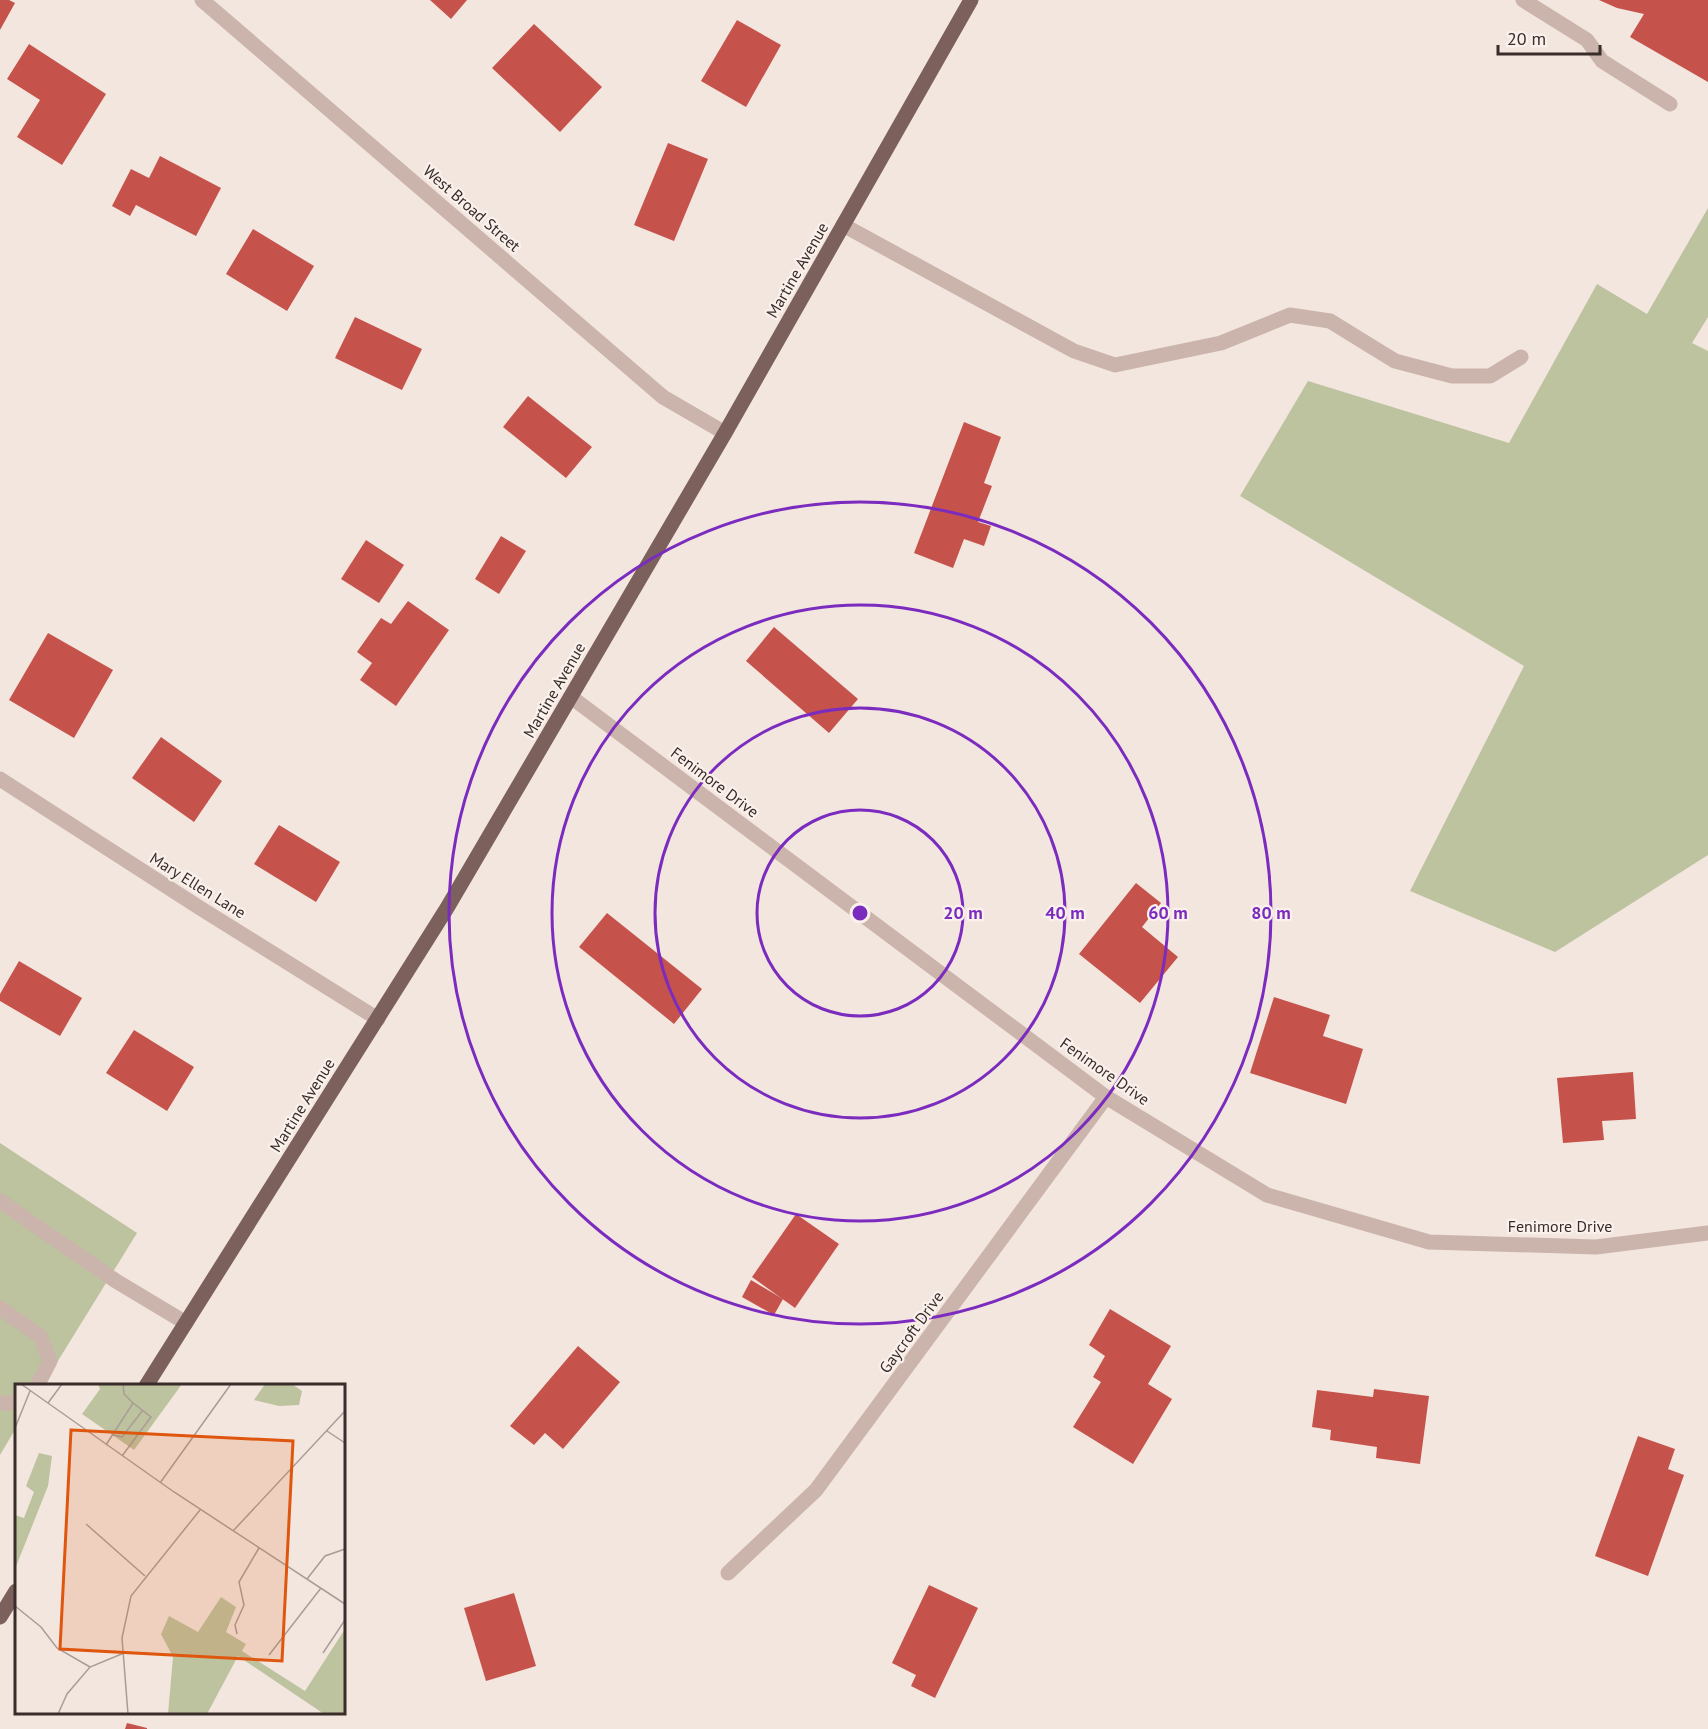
<svg xmlns="http://www.w3.org/2000/svg" width="1708" height="1729" font-family="'PT Sans',sans-serif">
	<style>
		.green { fill: #bdc29f }
		.building { fill: #c5534b }
		.lines { fill: none; stroke-linecap: round; stroke-linejoin: round }
		.minor { stroke: #cbb4ab; stroke-width: 15 }
		.major { stroke: #7b605b; stroke-width: 15 }
		.ring { fill: none; stroke: #7b2cbf; stroke-width: 3 }
		.labels { text-anchor: middle; dominant-baseline: central; stroke-width: 4.5; stroke-linejoin: round; paint-order: stroke }
		.street-label { font-size: 16px; fill: #392c2a; stroke: #faf1ec }
		.inset-road { fill: none; stroke: #a99c97; stroke-width: 1.5 }
		.view { fill: #df570e; fill-opacity: 0.15; stroke: #df570e; stroke-width: 3 }
		.inset-edge { fill: none; stroke: #392c2a; stroke-width: 3 }
		.centre { fill: #7b2cbf; stroke: #faf1ec; stroke-width: 3 }
		.ring-label { font-size: 18px; text-anchor: middle; font-weight: bold; fill: #7b2cbf; stroke: #faf1ec; stroke-width: 4.5; stroke-linejoin: round; paint-order: stroke }
	</style>
	<rect width="100%" height="100%" fill="#f3e6df"/>
	<g class="green">
		<polygon points="1708,208 1708,317 1692,343 1708,351 1708,855 1555,952 1410,891 1524,666 1240,496 1308,381 1509,443 1597,284 1647,314"/>
		<polygon points="0,1143 137,1233 43,1385 16,1386 16,1428 0,1455"/>
	</g>
	<g class="building">
		<polygon points="0,0 9,0 15,3 0,30"/>
		<polygon points="430,0 467,0 451,19"/>
		<polygon points="1599,0 1708,0 1708,82 1630,37 1644,14 1617,8"/>
		<polygon points="737,20 781,45 746,107 701,81"/>
		<polygon points="534,24 602,87 560,132 492,68"/>
		<polygon points="29,44 106,94 62,165 17,137 40,100 7,79"/>
		<polygon points="668,143 708,159 674,241 634,225"/>
		<polygon points="160,156 221,188 196,236 136,205 130,216 112,206 131,169 149,178"/>
		<polygon points="253,229 314,266 287,311 226,274"/>
		<polygon points="355,317 422,349 402,390 335,358"/>
		<polygon points="528,396 592,447 566,478 503,427"/>
		<polygon points="964,422 1001,437 984,483 992,486 978,522 991,526 984,546 964,539 953,568 914,553"/>
		<polygon points="501,536 526,551 499,594 475,579"/>
		<polygon points="366,540 404,565 379,603 341,579"/>
		<polygon points="408,601 449,630 396,706 360,680 372,663 357,652 381,618 391,624"/>
		<polygon points="774,627 858,699 829,733 746,661"/>
		<polygon points="48,633 113,670 74,738 9,700"/>
		<polygon points="161,737 222,781 194,822 132,778"/>
		<polygon points="279,825 340,862 316,902 254,864"/>
		<polygon points="1136,883 1161,903 1142,927 1178,957 1140,1003 1079,954"/>
		<polygon points="607,913 702,989 674,1024 579,947"/>
		<polygon points="19,961 82,998 60,1036 0,1001 0,994"/>
		<polygon points="1274,997 1330,1015 1323,1036 1363,1049 1346,1104 1250,1073"/>
		<polygon points="134,1030 194,1067 167,1111 106,1073"/>
		<polygon points="1633,1072 1636,1119 1602,1121 1604,1140 1563,1143 1557,1078"/>
		<polygon points="796,1214 839,1244 795,1308 752,1277"/>
		<polygon points="751,1280 783,1299 774,1315 742,1297"/>
		<polygon points="1110,1309 1171,1346 1148,1384 1172,1399 1133,1464 1073,1427 1101,1382 1093,1377 1105,1356 1089,1345"/>
		<polygon points="578,1346 620,1382 563,1449 545,1433 534,1445 510,1426"/>
		<polygon points="1374,1389 1429,1396 1420,1464 1376,1458 1377,1447 1330,1440 1331,1430 1312,1427 1317,1390 1373,1397"/>
		<polygon points="1638,1436 1675,1449 1668,1469 1684,1475 1648,1576 1595,1556"/>
		<polygon points="929,1585 978,1608 935,1698 911,1686 916,1675 892,1663"/>
		<polygon points="514,1593 536,1666 486,1681 464,1608"/>
		<polygon points="127,1723 147,1728 147,1729 125,1729"/>
	</g>
	<g class="lines">
		<g class="minor">
			<polyline points="202,0 663,397 725,433"/>
			<polyline points="1523,0 1587,40 1602,61 1670,104"/>
			<polyline points="843,225 1074,351 1115,365 1221,343 1290,315 1330,321 1395,361 1452,376 1490,376 1521,357"/>
			<polyline points="571,697 1106,1097 1267,1195 1429,1242 1596,1247 1708,1233"/>
			<polyline points="0,779 200,908 378,1019"/>
			<polyline points="0,1201 116,1281 186,1323"/>
			<polyline points="0,1308 40,1336 50,1361 37,1386"/>
			<polyline points="0,1403 16,1403"/>
			<polyline points="728,1573 816,1490 1106,1097"/>
		</g>
		<g class="major">
			<polyline points="146,1386 447,908 725,433 971,0"/>
			<polyline points="0,1617 16,1591"/>
		</g>
	</g>
	<g class="ring">
		<circle cx="860" cy="913" r="103"/>
		<circle cx="860" cy="913" r="205"/>
		<circle cx="860" cy="913" r="308"/>
		<circle cx="860" cy="913" r="411"/>
	</g>
	<g class="labels">
		<g class="street-label">
			<text transform="translate(472 208) rotate(41)">West Broad Street</text>
			<text transform="translate(797 270) rotate(-60)">Martine Avenue</text>
			<text transform="translate(554 690) rotate(-60)">Martine Avenue</text>
			<text transform="translate(715 782) rotate(37)">Fenimore Drive</text>
			<text transform="translate(198 885) rotate(32)">Mary Ellen Lane</text>
			<text transform="translate(1105 1071) rotate(35)">Fenimore Drive</text>
			<text transform="translate(302 1105) rotate(-58)">Martine Avenue</text>
			<text x="1560" y="1226">Fenimore Drive</text>
			<text transform="translate(911 1332) rotate(-54)">Gaycroft Drive</text>
		</g>
	</g>
	<g transform="translate(15 1384)">
		<rect width="330" height="330" fill="#f3e6df"/>
		<path d="M83,0H167L119,66L67,30L85,5ZM250,0H277L287,7L284,21L264,22L239,16ZM24,69L37,72L33,102L0,185V131L9,134L19,108L11,102ZM206,213L221,223L211,248L231,260L227,267L290,307L330,245V330H309L223,272L192,330H153L158,273L146,250L154,232L183,248Z" fill="#bdc29f"/>
		<path class="inset-road" d="M6,0L159,108L330,220M108,0L109,10L118,19M33,19L47,0M0,44L15,7M312,47L330,59M98,51L107,53L128,26M91,61L118,19L136,33L107,72M145,99L216,0M71,140L130,192M218,147L330,27M292,195L310,172L330,165M0,222L26,243L42,264L75,283M222,250L220,241L229,221L224,198L244,164M308,269L330,236M254,271L306,204M43,330L52,310L75,283L109,269M113,330L107,254L116,212L185,126"/>
		<path class="view" d="M56,46L278,57L267,277L45,265Z"/>
		<rect width="330" height="330" class="inset-edge"/>
	</g>
	<circle cx="860" cy="913" r="9" class="centre"/>
	<g class="ring-label">
		<text x="963" y="919">20 m</text>
		<text x="1065" y="919">40 m</text>
		<text x="1168" y="919">60 m</text>
		<text x="1271" y="919">80 m</text>
	</g>
	<path d="M1498 45v9h102v-9" fill="none" stroke="#392c2a" stroke-width="3"/>
	<text x="1507" y="45" font-size="18" fill="#392c2a" stroke="#faf1ec" stroke-width="4.5" paint-order="stroke">20 m</text>
</svg>
